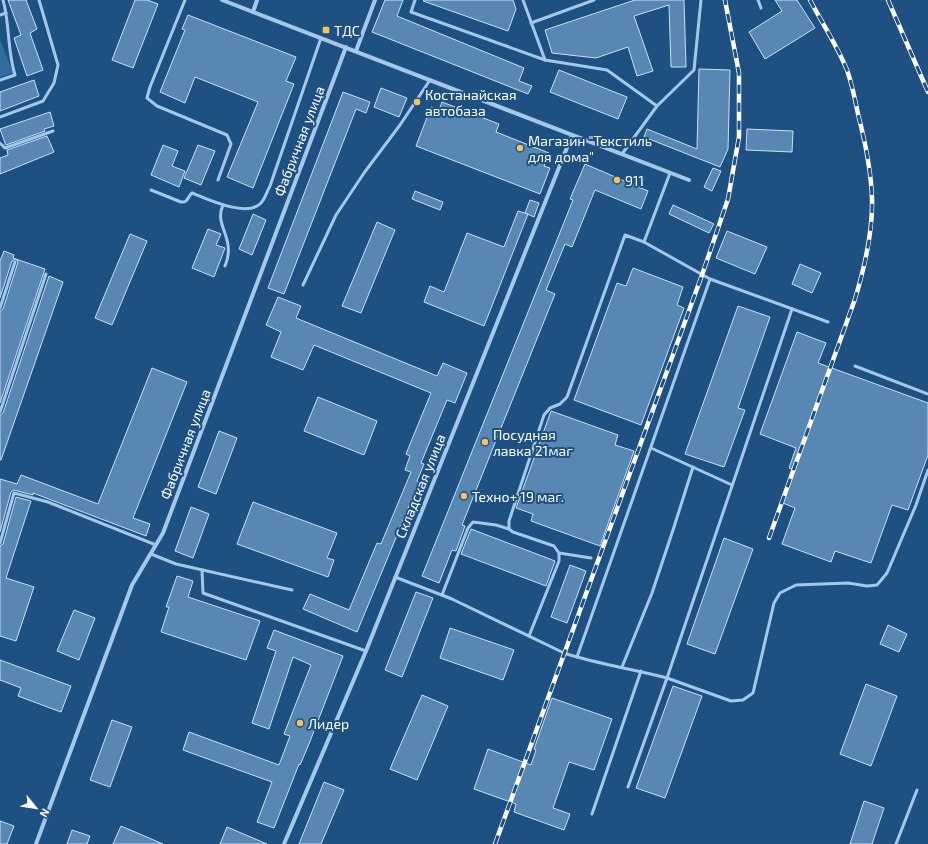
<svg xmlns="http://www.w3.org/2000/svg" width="928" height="844" font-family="'Exo 2',sans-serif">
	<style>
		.green { fill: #316ca0 }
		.building { fill: #5787b2; stroke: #c8e1f7 }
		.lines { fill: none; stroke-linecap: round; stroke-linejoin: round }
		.lane { stroke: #a3c8e9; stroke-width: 3 }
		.street { stroke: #a3c8e9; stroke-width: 4 }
		.rail-casing { stroke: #fff; stroke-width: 4.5 }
		.rail { stroke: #1e5182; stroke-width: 3; stroke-dasharray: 9; stroke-linecap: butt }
		.poi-dot { fill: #f8c262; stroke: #1e5182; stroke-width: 1.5 }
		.labels { text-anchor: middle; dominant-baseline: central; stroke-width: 4; stroke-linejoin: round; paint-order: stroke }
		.poi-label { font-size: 14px; fill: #fff; stroke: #1e5182; text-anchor: start }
		.street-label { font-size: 14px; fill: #fff; stroke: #1e5182 }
	</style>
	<rect width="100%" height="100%" fill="#1e5182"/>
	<polygon class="green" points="0,39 13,73 0,77"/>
	<g class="building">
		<polygon points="8,0 26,0 37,29 30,33 43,70 27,76 14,38 21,35"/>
		<polygon points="135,0 147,0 158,4 133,68 112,60"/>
		<polygon points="385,0 403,0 397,16 524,68 519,81 532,86 528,94 372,32"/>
		<polygon points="424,0 513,0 516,9 508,31 423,1"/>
		<polygon points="635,0 684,0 686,67 671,67 669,5 634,16 653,71 637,76 628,47 596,58 552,53 545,30"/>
		<polygon points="775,0 797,0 815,28 765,59 749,32 782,11"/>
		<polygon points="188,15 296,57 286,81 294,84 253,188 227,177 258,102 195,77 185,103 160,92 185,30 182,29"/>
		<polygon points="699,69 730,70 728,149 720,167 644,137 647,129 697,149"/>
		<polygon points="559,70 627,97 618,119 550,92"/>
		<polygon points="34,80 39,96 0,111 0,92"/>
		<polygon points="381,88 407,98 399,117 374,107"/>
		<polygon points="343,92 370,102 366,113 356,109 284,294 268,288"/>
		<polygon points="442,102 499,124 496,132 549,153 544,166 550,168 540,194 416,146 431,107 439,110"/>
		<polygon points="50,112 54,126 44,129 45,131 6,145 5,143 0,129"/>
		<polygon points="747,129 793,131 792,152 746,150"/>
		<polygon points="47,136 54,152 0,174 0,158 8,155 7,150"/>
		<polygon points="163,145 178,151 172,166 185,171 179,187 151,175"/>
		<polygon points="198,145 215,151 201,185 184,178"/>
		<polygon points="585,164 648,191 641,209 595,190 572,247 565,244 546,290 555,294 462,525 465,526 456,551 452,550 439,583 422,576 573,200 570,199"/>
		<polygon points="713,168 721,171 712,191 704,187"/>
		<polygon points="415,191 443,202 440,210 412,199"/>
		<polygon points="530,200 539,203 534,217 525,213"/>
		<polygon points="673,205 714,224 709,233 669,214"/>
		<polygon points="518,211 528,214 484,326 424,302 430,286 444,292 467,233 504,247"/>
		<polygon points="253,214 266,220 252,255 239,249"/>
		<polygon points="377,222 395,230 361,313 342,306"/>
		<polygon points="208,229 221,234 216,245 225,248 214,277 192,268"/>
		<polygon points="727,231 767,247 755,274 716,258"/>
		<polygon points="130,234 147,241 112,325 95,318"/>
		<polygon points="4,251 14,255 13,258 45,269 0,403 0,311 3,309 18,262 16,259 12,261 0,298 0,261"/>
		<polygon points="800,264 821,273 812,293 792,284"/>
		<polygon points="633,268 683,287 677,305 684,308 641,425 574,400 617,283 626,286"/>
		<polygon points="49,276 63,282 1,460 0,460 0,415 3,413"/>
		<polygon points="278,297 301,306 296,318 437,376 443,363 467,373 455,403 447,400 421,463 424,464 417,481 419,482 357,632 303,609 310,594 349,610 377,543 381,544 411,472 405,470 410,456 406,454 431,393 314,345 303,370 271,357 281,332 266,325"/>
		<polygon points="738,306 770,317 738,408 745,410 724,467 685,454"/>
		<polygon points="797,332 826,343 818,363 928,403 928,455 908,510 892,505 871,563 835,551 831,562 782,544 795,508 783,503 795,470 789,468 796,448 760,434"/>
		<polygon points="152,368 187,382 133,518 150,524 146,536 33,493 33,495 14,490 11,492 0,532 0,479 17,484 21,475 98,504"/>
		<polygon points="318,397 377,421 364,455 304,431"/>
		<polygon points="551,411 618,435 615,445 634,451 600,546 531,521 533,514 516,508"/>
		<polygon points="219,431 237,438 216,494 198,487"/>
		<polygon points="16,497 31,501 6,578 34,587 16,641 0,636 0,546 3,544"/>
		<polygon points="253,502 337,533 327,558 334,560 328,577 237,544"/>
		<polygon points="191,507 209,514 193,558 175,551"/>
		<polygon points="471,529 555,561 546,586 461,554"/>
		<polygon points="724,538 753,549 715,654 687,644"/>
		<polygon points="570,565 586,571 567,623 551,617"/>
		<polygon points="177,576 193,581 188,597 260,621 246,660 161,632 169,607 166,607"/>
		<polygon points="416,592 433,598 402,677 385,670"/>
		<polygon points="74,610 95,618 79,660 57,651"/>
		<polygon points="888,625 907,634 899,652 880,644"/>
		<polygon points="450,628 514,650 503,680 440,658"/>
		<polygon points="274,630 343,656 309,744 300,765 299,764 274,828 257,822 272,782 183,750 189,732 279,765 290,736 284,734 311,665 293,657 269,729 252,723 276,651 267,648"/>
		<polygon points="0,660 71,686 61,712 18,696 21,688 0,680"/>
		<polygon points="866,684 897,696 871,766 840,754"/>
		<polygon points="673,686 702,696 665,798 636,788"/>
		<polygon points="422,695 448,706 417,780 390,769"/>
		<polygon points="552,698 612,719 594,770 569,762 553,808 570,814 564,830 514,812 516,804 474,789 488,749 531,765 536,750 534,749"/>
		<polygon points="112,720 132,727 110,787 90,780"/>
		<polygon points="324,782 344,790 321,844 299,844"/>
		<polygon points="864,801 884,808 872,844 850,844"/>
		<polygon points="0,821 14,826 7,844 0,844"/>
		<polygon points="121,826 163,844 113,844"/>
		<polygon points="227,827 267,844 220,844"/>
		<polygon points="72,830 90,836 87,844 67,844"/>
	</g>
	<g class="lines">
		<g class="lane">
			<polyline points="185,0 150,87 147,98 157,106 227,135 231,144 218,180"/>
			<polyline points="415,0 411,12 545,60 607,70 657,106"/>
			<polyline points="523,0 545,60"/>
			<polyline points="758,0 761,8"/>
			<polyline points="0,15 6,13"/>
			<polyline points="531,23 594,0"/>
			<path d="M0,80L15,75C7,50 10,24 3,0"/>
			<polyline points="0,117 43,101 54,83 58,65 39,0"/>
			<polyline points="0,143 5,148 53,131"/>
			<polyline points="622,154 657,106 694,70 701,0"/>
			<path d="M151,190L181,202C188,203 188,196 192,193C207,199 247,218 261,203C265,199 267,191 270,186L321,38"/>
			<path d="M223,205C216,220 226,230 228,245C229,252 228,259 225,266"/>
			<polyline points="644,242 670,173"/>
			<polyline points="303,285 336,215 364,173 400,125 430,80"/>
			<polyline points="0,308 15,262"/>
			<polyline points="855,366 928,394"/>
			<polyline points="0,412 46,274"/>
			<polyline points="651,448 732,485"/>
			<polyline points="0,543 14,493 48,502 156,545"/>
			<polyline points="559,553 591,558"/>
			<polyline points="151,554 176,564 292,590"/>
			<polyline points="202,570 203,593 366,651"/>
			<path d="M395,577L452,599L564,653C597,664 633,669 667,678L792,309"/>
			<polyline points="442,595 468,528 473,522 496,525 509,529"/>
			<polyline points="529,636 559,561 559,553 554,546 513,532 509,529 509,521 544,415 550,408 560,404 567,397 625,235 644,242 710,279 828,322"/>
			<polyline points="577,657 710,279"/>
			<polyline points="622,667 652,593 674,527 693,467"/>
			<polyline points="628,787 667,678 731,701 743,700 753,693 774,603 780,593 796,585 848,583 867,586 877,585 887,573 916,505 928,470"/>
			<polyline points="592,814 641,671"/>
			<polyline points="896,844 917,790"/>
		</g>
		<g class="street">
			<polyline points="222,0 689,180"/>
			<polyline points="253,12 257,0"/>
			<polyline points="356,51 375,0"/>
			<polyline points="36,844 132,585 163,533 346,47"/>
			<polyline points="284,844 366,651 572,135"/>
		</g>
		<defs>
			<g id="rail">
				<polyline points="888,0 928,92"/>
				<path d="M769,538L855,299C865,266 873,232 872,198C871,169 865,141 858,114C855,99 852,84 847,70C837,45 822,23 810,0"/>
				<polyline points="495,844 702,275 728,199 739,137 739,73 725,0"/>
			</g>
		</defs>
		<use href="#rail" class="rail-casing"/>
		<use href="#rail" class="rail"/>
	</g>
	<g class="poi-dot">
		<rect x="322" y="26" width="8" height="8" rx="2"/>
		<circle cx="417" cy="102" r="4"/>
		<circle cx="520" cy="148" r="4"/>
		<circle cx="617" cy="180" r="4"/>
		<circle cx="485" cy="442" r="4"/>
		<circle cx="464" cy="496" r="4"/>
		<circle cx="300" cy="723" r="4"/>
	</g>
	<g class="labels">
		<g class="poi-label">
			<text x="334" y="30">ТДС</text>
			<text x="425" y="94">Костанайская<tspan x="425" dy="16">автобаза</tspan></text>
			<text x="528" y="140">Магазин "Текстиль<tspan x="528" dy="16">для дома"</tspan></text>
			<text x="625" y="180">911</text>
			<text x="493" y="434">Посудная<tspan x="493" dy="16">лавка 21маг</tspan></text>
			<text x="472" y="496">Техно+ 19 маг.</text>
			<text x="308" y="723">Лидер</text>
		</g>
		<g class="street-label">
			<text transform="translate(299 141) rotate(-69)">Фабричная улица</text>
			<text transform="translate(185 444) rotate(-69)">Фабричная улица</text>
			<text transform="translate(420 486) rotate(-68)">Складская улица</text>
		</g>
	</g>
	<g transform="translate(36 808) rotate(120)" stroke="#1e5182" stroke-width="3" paint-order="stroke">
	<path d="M0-3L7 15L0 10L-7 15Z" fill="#ffffff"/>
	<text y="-6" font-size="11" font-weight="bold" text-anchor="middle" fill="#ffffff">N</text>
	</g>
</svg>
